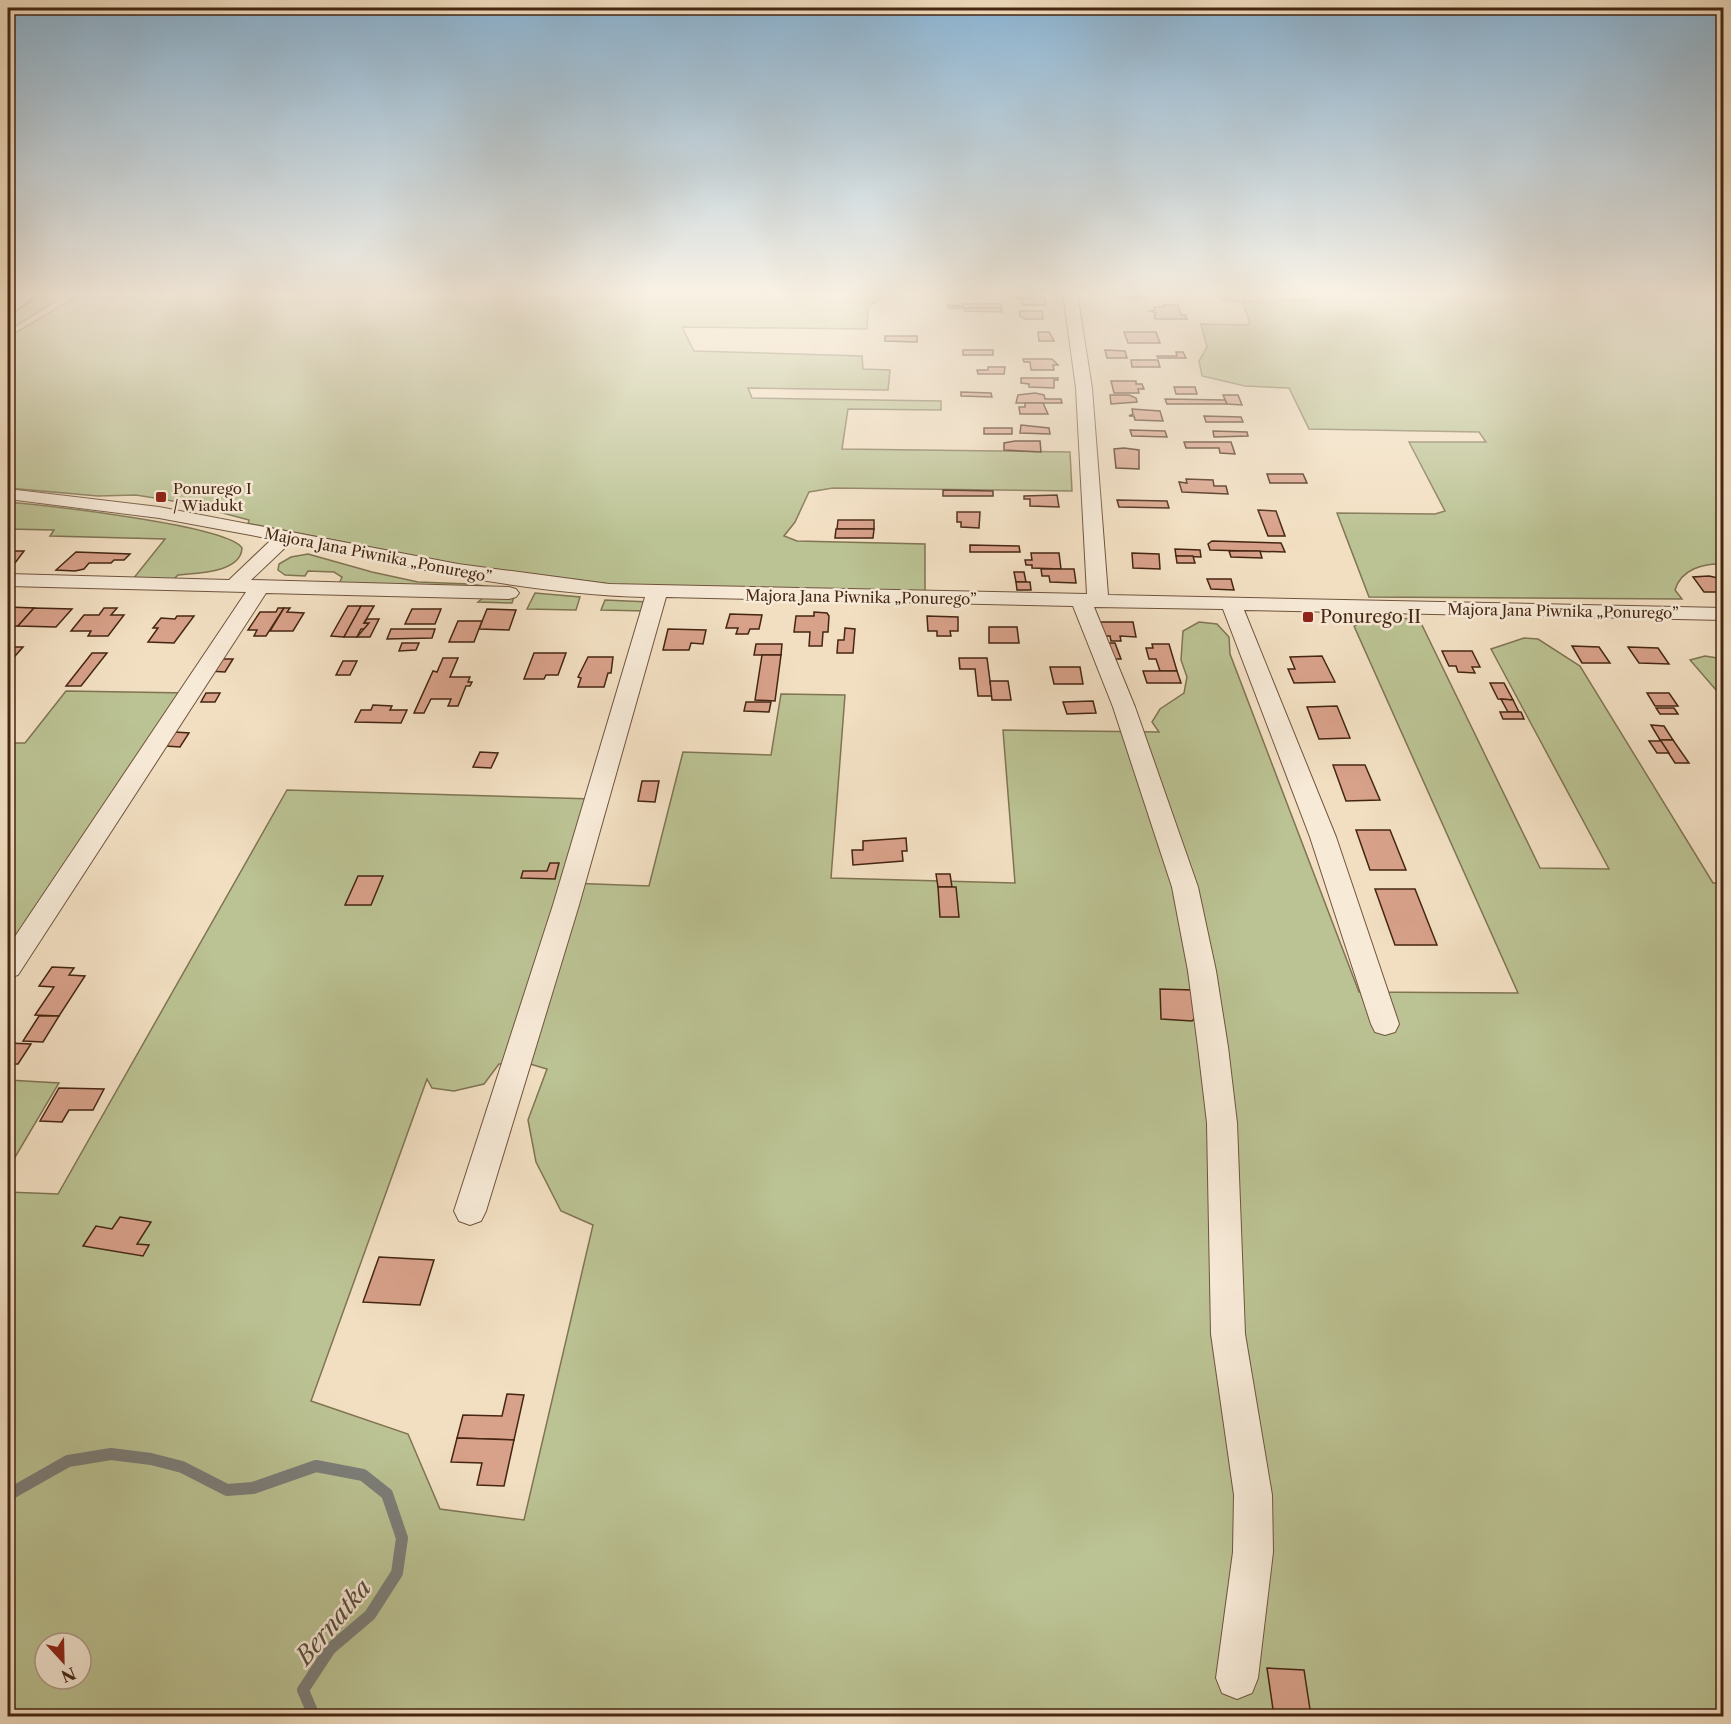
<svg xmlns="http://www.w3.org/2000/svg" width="1731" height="1724" font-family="'Libre Caslon Text',serif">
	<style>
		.green { fill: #bbc293; stroke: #807452; stroke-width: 1.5; fill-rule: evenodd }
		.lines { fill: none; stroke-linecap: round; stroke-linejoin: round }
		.stream { stroke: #7c7e79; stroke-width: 12 }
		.building { fill: #d8a18a; stroke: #452612; stroke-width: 1.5 }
		.minor-casing { stroke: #70543e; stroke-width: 2 }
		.highway-casing { stroke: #452612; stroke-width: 3 }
		.minor { fill: #f7ead7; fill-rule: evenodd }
		.highway { fill: #f2dfc2; fill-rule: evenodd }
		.poi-dot { fill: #8f2418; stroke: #f7ead7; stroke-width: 2 }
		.labels { text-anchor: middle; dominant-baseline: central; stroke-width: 5; stroke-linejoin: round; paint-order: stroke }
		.far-poi-label { font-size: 15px; fill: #452612; stroke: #f7ead7; text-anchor: start }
		.far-street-label { font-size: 15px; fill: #452612; stroke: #f7ead7 }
		.poi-label { font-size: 18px; fill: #452612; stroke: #f7ead7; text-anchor: start }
		.near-water-label { font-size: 24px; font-style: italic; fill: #5c4b3d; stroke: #f7ead7 }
	</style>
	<rect width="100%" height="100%" fill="#f2dfc2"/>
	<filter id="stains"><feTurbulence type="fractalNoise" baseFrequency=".00333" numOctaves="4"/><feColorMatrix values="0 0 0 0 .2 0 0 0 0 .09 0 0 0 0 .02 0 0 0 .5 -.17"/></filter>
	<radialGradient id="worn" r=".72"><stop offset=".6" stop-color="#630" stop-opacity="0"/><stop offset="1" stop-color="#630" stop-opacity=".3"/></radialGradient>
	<g class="green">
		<polygon points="44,293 69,293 8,331 8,316"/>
		<polygon points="83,293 888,293 868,307 867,329 682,327 694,351 862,356 863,369 890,370 888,390 748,388 752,398 941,401 941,410 848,409 842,449 1070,452 1072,491 833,488 809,492 795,522 784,536 797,541 925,544 925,592 617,585 461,565 251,524 248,524 249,520 185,503 136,495 98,496 8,488 8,337"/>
		<path d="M1318,293H1723V564C1704,563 1681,569 1675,590L1682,599L1369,597L1337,513L1435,514L1445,511L1409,442H1486L1479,432L1309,429L1289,388L1245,386L1202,376L1199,361L1207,347L1201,324L1247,325L1250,323L1242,301L1311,300Z"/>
		<path d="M8,502C42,505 228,525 242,548C241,573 196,573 178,575L174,579H133L165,539L50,536L54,530L8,529Z"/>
		<polygon points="308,554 372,572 418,582 469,584 516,590 512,603 478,602 485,596 339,584 342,577 334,572 308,571 305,576 285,575 278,570 279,564 291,557"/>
		<polygon points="535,593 580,597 576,610 527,609"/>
		<polygon points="605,600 649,602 646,611 601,610"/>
		<path d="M1390,618L1419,619L1540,868L1609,869L1491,649L1524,638L1538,639L1580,666L1713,883H1723V1716H8V1192L58,1194L287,790L593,799L568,883L649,886L683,752L771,755L781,694L845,695L831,878L1015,883L1003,730L1159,732L1152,722L1160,709L1184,693L1187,677L1181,660L1183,631L1199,622L1217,624L1229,637L1230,654L1359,992L1518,993L1354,626L1362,622ZM499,1064H530L547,1069L528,1120L536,1162L561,1211L593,1225L524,1520L440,1509L408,1434L311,1401L427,1079L432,1088L454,1091L484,1084ZM45,1643H81V1679H45Z"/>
		<polygon points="1705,656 1723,659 1723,698 1690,660"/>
		<polygon points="66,691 188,693 8,968 8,743 25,743"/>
		<polygon points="8,1080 59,1083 8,1169"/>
	</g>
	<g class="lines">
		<polyline class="stream" points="8,1495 68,1461 111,1454 151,1459 182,1467 227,1490 253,1488 316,1466 363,1475 387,1494 402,1538 397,1573 370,1615 330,1649 303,1690 314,1716"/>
	</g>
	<g class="building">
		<polygon points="1112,293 1140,293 1141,297 1118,297"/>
		<polygon points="1226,293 1237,293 1239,301 1222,300 1221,298 1227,298"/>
		<polygon points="1016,298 1045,298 1046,305 1023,305 1022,300"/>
		<polygon points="963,304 1001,304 1001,308 948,308 948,305 963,306"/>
		<polygon points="1163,305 1178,305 1181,315 1185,315 1187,319 1155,319 1154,315 1156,313 1150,311 1155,310 1154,307 1163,307"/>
		<polygon points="965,308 1001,308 1002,312 965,311"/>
		<polygon points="1020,311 1042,311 1043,319 1025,319 1020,316"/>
		<polygon points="1038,332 1049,332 1054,341 1039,341"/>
		<polygon points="1124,332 1156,332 1160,343 1128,343"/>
		<polygon points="885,336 917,336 917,342 885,341"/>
		<rect x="963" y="350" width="30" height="5"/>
		<polygon points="1105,350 1125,351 1127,358 1107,358"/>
		<polygon points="1176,352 1183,352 1186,358 1158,358 1157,356 1177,356"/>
		<polygon points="1023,359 1052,359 1058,365 1053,365 1054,370 1031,370 1030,362 1024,362"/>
		<polygon points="1131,360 1158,360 1160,367 1132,367"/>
		<polygon points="988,367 1005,367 1004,374 978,374 977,370 988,370"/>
		<polygon points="1021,378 1058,378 1058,380 1054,380 1054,388 1029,387 1029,384 1021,383"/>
		<polygon points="1111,381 1136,381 1136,384 1142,384 1144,389 1138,389 1139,393 1114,393"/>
		<polygon points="1174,387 1195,387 1197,394 1176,394"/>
		<polygon points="961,392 991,393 992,397 961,396"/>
		<polygon points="1035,393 1044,395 1045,399 1061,399 1062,403 1016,403 1018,395"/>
		<polygon points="1110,395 1129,395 1136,398 1137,402 1111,404"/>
		<polygon points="1223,395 1238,395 1242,405 1227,404"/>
		<polygon points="1165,399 1225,400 1227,404 1167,404"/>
		<polygon points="1025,403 1043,403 1048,414 1020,414 1019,407 1025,407"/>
		<polygon points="1132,409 1160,411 1163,421 1135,420 1134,416 1129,416 1133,414"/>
		<polygon points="1204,416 1241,417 1243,422 1206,422"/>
		<polygon points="1021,425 1049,428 1050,434 1020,433"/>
		<rect x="984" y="428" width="28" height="6"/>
		<polygon points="1130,430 1165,431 1167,437 1132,436"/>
		<polygon points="1213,431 1247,432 1248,436 1214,437"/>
		<polygon points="1015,441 1040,441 1041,452 1004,450 1004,443"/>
		<polygon points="1184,442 1231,442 1235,454 1220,453 1219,448 1186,448"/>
		<polygon points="1124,448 1139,450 1139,469 1116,468 1114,449"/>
		<polygon points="1267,474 1303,474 1307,483 1270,483"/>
		<polygon points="1186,479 1213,480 1214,486 1226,486 1228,494 1182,492 1179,482 1187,483"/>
		<polygon points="943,490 993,491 993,496 943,496"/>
		<polygon points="1057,495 1059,507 1030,506 1030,499 1024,499 1024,496"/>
		<polygon points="1117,500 1167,501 1169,508 1119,507"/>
		<polygon points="1258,510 1276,511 1285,536 1268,536"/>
		<polygon points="957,512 980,512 979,528 961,527 961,522 957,522"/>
		<polygon points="838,520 874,520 874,529 837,529"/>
		<polygon points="836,529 874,529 873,538 835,538"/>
		<polygon points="1212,541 1281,543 1285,552 1210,550 1208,544"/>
		<polygon points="970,545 1019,546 1020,552 970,552"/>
		<polygon points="1175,549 1200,550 1201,557 1176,556"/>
		<polygon points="8,551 24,551 15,563 8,563"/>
		<polygon points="1229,551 1260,551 1262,558 1231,557"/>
		<polygon points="76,552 130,554 124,560 114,560 111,563 89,563 84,569 75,571 56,570"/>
		<polygon points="1031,553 1059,553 1061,569 1032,568 1032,565 1026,565 1025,560 1032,560"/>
		<polygon points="1132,553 1159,554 1160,569 1133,568"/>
		<polygon points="1176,556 1193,556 1195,563 1177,563"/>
		<polygon points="1041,569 1074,569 1076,583 1050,582 1049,576 1042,576"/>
		<polygon points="1014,572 1024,572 1026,582 1016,582"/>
		<polygon points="1709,576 1718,578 1724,585 1724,592 1704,592 1693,577"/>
		<polygon points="1207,579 1231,579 1234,590 1211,589"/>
		<polygon points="1016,582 1030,582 1031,590 1017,590"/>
		<polygon points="348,606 361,606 344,637 331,636"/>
		<polygon points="361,606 374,606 364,623 369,623 366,629 361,629 357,637 344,637"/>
		<polygon points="8,607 34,608 18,626 8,626"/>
		<polygon points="34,608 72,609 56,627 18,626"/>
		<polygon points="104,608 117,608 111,615 124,615 108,636 88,636 91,631 71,631 84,615 99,615"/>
		<polygon points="278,608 284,608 266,636 254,636 257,630 248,630 260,612 276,612"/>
		<polygon points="284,608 290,608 287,612 304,613 293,631 270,631"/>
		<polygon points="412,609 441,609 435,624 405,624"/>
		<polygon points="487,609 516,610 509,630 479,629"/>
		<polygon points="814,612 827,613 829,616 828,632 823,632 822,646 809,646 810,632 794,632 796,616 814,616"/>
		<polygon points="730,614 762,615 759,629 750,629 748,634 736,634 738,628 726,628"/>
		<polygon points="177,616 194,616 174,643 148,642 158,628 153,628 161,618 175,619"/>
		<polygon points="927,616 958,617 958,631 950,631 951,636 937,636 937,631 928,631"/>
		<polygon points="367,619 379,619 370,637 357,637 369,623 364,623"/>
		<polygon points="458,621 482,621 474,642 449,642"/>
		<polygon points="1096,622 1133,622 1136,637 1120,636 1121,641 1111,641 1110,636 1098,636"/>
		<polygon points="989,627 1017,627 1019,643 989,643"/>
		<polygon points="845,628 855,629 853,653 837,653 838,640 844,640"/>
		<polygon points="391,629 435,629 432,638 387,639"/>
		<polygon points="668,629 706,630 703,644 691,643 689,650 663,650"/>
		<polygon points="402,643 419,643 416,650 399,651"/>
		<polygon points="1102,643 1115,643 1121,659 1107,659"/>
		<polygon points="756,644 782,644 781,655 754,655"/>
		<polygon points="1152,644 1169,644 1177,671 1160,671 1156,659 1149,659 1146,648 1153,648"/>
		<polygon points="1572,646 1599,647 1610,663 1582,663"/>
		<polygon points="8,647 23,647 8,664"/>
		<polygon points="1628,647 1658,648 1669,664 1639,663"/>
		<polygon points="1442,651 1472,651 1480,667 1472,667 1475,673 1458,672 1456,666 1449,666"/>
		<polygon points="92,653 107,653 81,686 66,686"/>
		<polygon points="534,653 566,653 558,675 546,675 544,679 524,679"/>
		<polygon points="762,655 781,655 775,701 755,700"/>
		<polygon points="1322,656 1335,682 1294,683 1288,669 1295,669 1290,657"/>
		<polygon points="588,657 613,657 611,673 608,673 604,687 578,687 581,678 578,677"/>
		<polygon points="443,658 458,658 450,677 470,677 468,682 472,682 470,686 466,686 458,706 448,706 451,699 431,699 424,713 414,713 433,671 437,672"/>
		<polygon points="959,658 987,658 992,696 978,696 975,669 960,669"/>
		<polygon points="217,659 233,659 225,672 209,671"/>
		<polygon points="343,661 357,661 350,675 336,675"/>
		<polygon points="1050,667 1080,667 1083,684 1054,684"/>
		<polygon points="1143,671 1177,671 1181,683 1147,683"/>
		<polygon points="990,681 1008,681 1011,700 992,700"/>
		<polygon points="1490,683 1504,683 1513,700 1498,699"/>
		<polygon points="206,693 220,693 215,702 201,702"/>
		<polygon points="1647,693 1669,693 1678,706 1655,706"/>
		<polygon points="1501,699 1513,700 1519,712 1508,712"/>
		<polygon points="1093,701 1096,713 1067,714 1063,702"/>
		<polygon points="746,702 771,702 769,712 744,711"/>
		<polygon points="373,705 392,706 390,710 407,710 401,723 355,722 361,710 371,710"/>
		<polygon points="1337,706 1350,738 1319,739 1307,707"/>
		<polygon points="1656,708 1674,708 1678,714 1660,714"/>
		<polygon points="1500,712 1521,712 1524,719 1503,719"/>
		<polygon points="1651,725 1664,726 1673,740 1660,740"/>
		<polygon points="175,732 189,733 180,747 166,746"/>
		<polygon points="1660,740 1673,740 1689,763 1675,763"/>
		<polygon points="1649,741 1661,741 1669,753 1657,753"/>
		<polygon points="480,752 498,753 491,768 473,767"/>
		<polygon points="1333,765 1365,765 1380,800 1346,801"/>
		<polygon points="642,781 659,781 655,802 638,801"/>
		<polygon points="1356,830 1390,830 1406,870 1370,870"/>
		<polygon points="906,838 907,851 902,851 903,861 853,865 852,850 863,850 863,841"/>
		<polygon points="550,863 559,863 555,879 521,878 523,871 547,871"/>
		<polygon points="936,874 950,874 952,887 938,887"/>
		<polygon points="358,876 383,876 371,905 345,905"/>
		<polygon points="938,887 956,887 959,917 940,917"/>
		<polygon points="1375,889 1415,889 1437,945 1395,945"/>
		<polygon points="52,967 74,968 69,975 85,976 59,1016 35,1015 54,987 39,986"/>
		<polygon points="1160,989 1193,990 1196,1017 1192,1021 1161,1019"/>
		<polygon points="39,1016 59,1016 43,1042 23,1041"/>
		<polygon points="8,1043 31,1044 18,1064 8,1064"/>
		<polygon points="59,1088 104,1089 93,1110 69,1110 62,1122 40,1121"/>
		<polygon points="120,1217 151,1222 137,1244 149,1245 143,1256 83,1246 96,1226 112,1229"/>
		<polygon points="379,1257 434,1260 420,1305 363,1302"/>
		<polygon points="507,1394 524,1395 514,1440 457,1438 463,1415 502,1416"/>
		<polygon points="457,1438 514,1440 504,1486 477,1485 482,1463 451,1462"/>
		<polygon points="1267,1668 1304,1670 1311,1716 1274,1716"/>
	</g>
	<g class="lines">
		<defs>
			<path id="minor" d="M1063,293H1077L1092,388L1108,595L1724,608V620L1244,610L1336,837L1399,1024L1395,1032L1385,1035L1375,1032L1371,1024L1310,837L1223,609L1094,607L1135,707L1198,887L1216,971L1228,1047L1237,1123L1245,1334L1272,1495L1273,1552L1258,1678L1252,1693L1237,1699L1222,1693L1216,1678L1233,1552L1234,1495L1211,1334L1207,1123L1198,1047L1188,971L1172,887L1113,707L1073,606L666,597L579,905L486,1211L481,1221L470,1225L459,1221L454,1211L553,905L645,597C526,594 407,566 290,543L251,580L509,587L516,589L519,593L516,597L509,599L266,593L18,975L8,978V947L246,592L8,586V574L229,580L272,539L159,518L8,499V489L159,507L458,564L609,584L1087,594L1076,388Z"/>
			<polygon id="highway" points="16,293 38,293 15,311 8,312 8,299"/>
		</defs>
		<use href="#minor" class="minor-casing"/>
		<use href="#highway" class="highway-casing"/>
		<use href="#minor" class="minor"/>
		<use href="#highway" class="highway"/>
	</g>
	<linearGradient id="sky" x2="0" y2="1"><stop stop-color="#8bb6d7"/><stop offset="0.55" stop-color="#f9f1e4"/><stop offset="1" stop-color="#f9f1e4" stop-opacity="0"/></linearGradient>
	<rect width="1731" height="534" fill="url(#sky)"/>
	<g class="poi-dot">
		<rect x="155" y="491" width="12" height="12" rx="3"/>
		<rect x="1302" y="611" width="12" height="12" rx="3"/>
	</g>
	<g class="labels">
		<g class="far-poi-label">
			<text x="173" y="488">Ponurego I<tspan x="173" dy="17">/ Wiadukt</tspan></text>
		</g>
		<g class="far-street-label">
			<text transform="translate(378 555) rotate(11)">Majora Jana Piwnika „Ponurego”</text>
			<text transform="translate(861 597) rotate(1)">Majora Jana Piwnika „Ponurego”</text>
			<text transform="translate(1563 611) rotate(1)">Majora Jana Piwnika „Ponurego”</text>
		</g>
		<g class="poi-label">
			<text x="1320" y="617">Ponurego II</text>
		</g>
		<g class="near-water-label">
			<text transform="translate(333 1622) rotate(-50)">Bernatka</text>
		</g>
	</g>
	<rect width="1731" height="1724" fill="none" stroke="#f2dfc2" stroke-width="30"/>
	<rect x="9" y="9" width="1713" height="1706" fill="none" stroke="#452612" stroke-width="3"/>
	<rect x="15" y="15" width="1701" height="1694" fill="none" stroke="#452612" stroke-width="1.5"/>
	<g transform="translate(63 1661) rotate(158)"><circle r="28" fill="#f7ead7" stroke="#b09c88" stroke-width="1.5"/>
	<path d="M0-4.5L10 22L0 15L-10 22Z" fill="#8f2418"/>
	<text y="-9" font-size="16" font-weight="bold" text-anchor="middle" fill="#452612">N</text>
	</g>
	<rect width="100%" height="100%" filter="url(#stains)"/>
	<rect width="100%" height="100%" fill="url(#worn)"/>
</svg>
